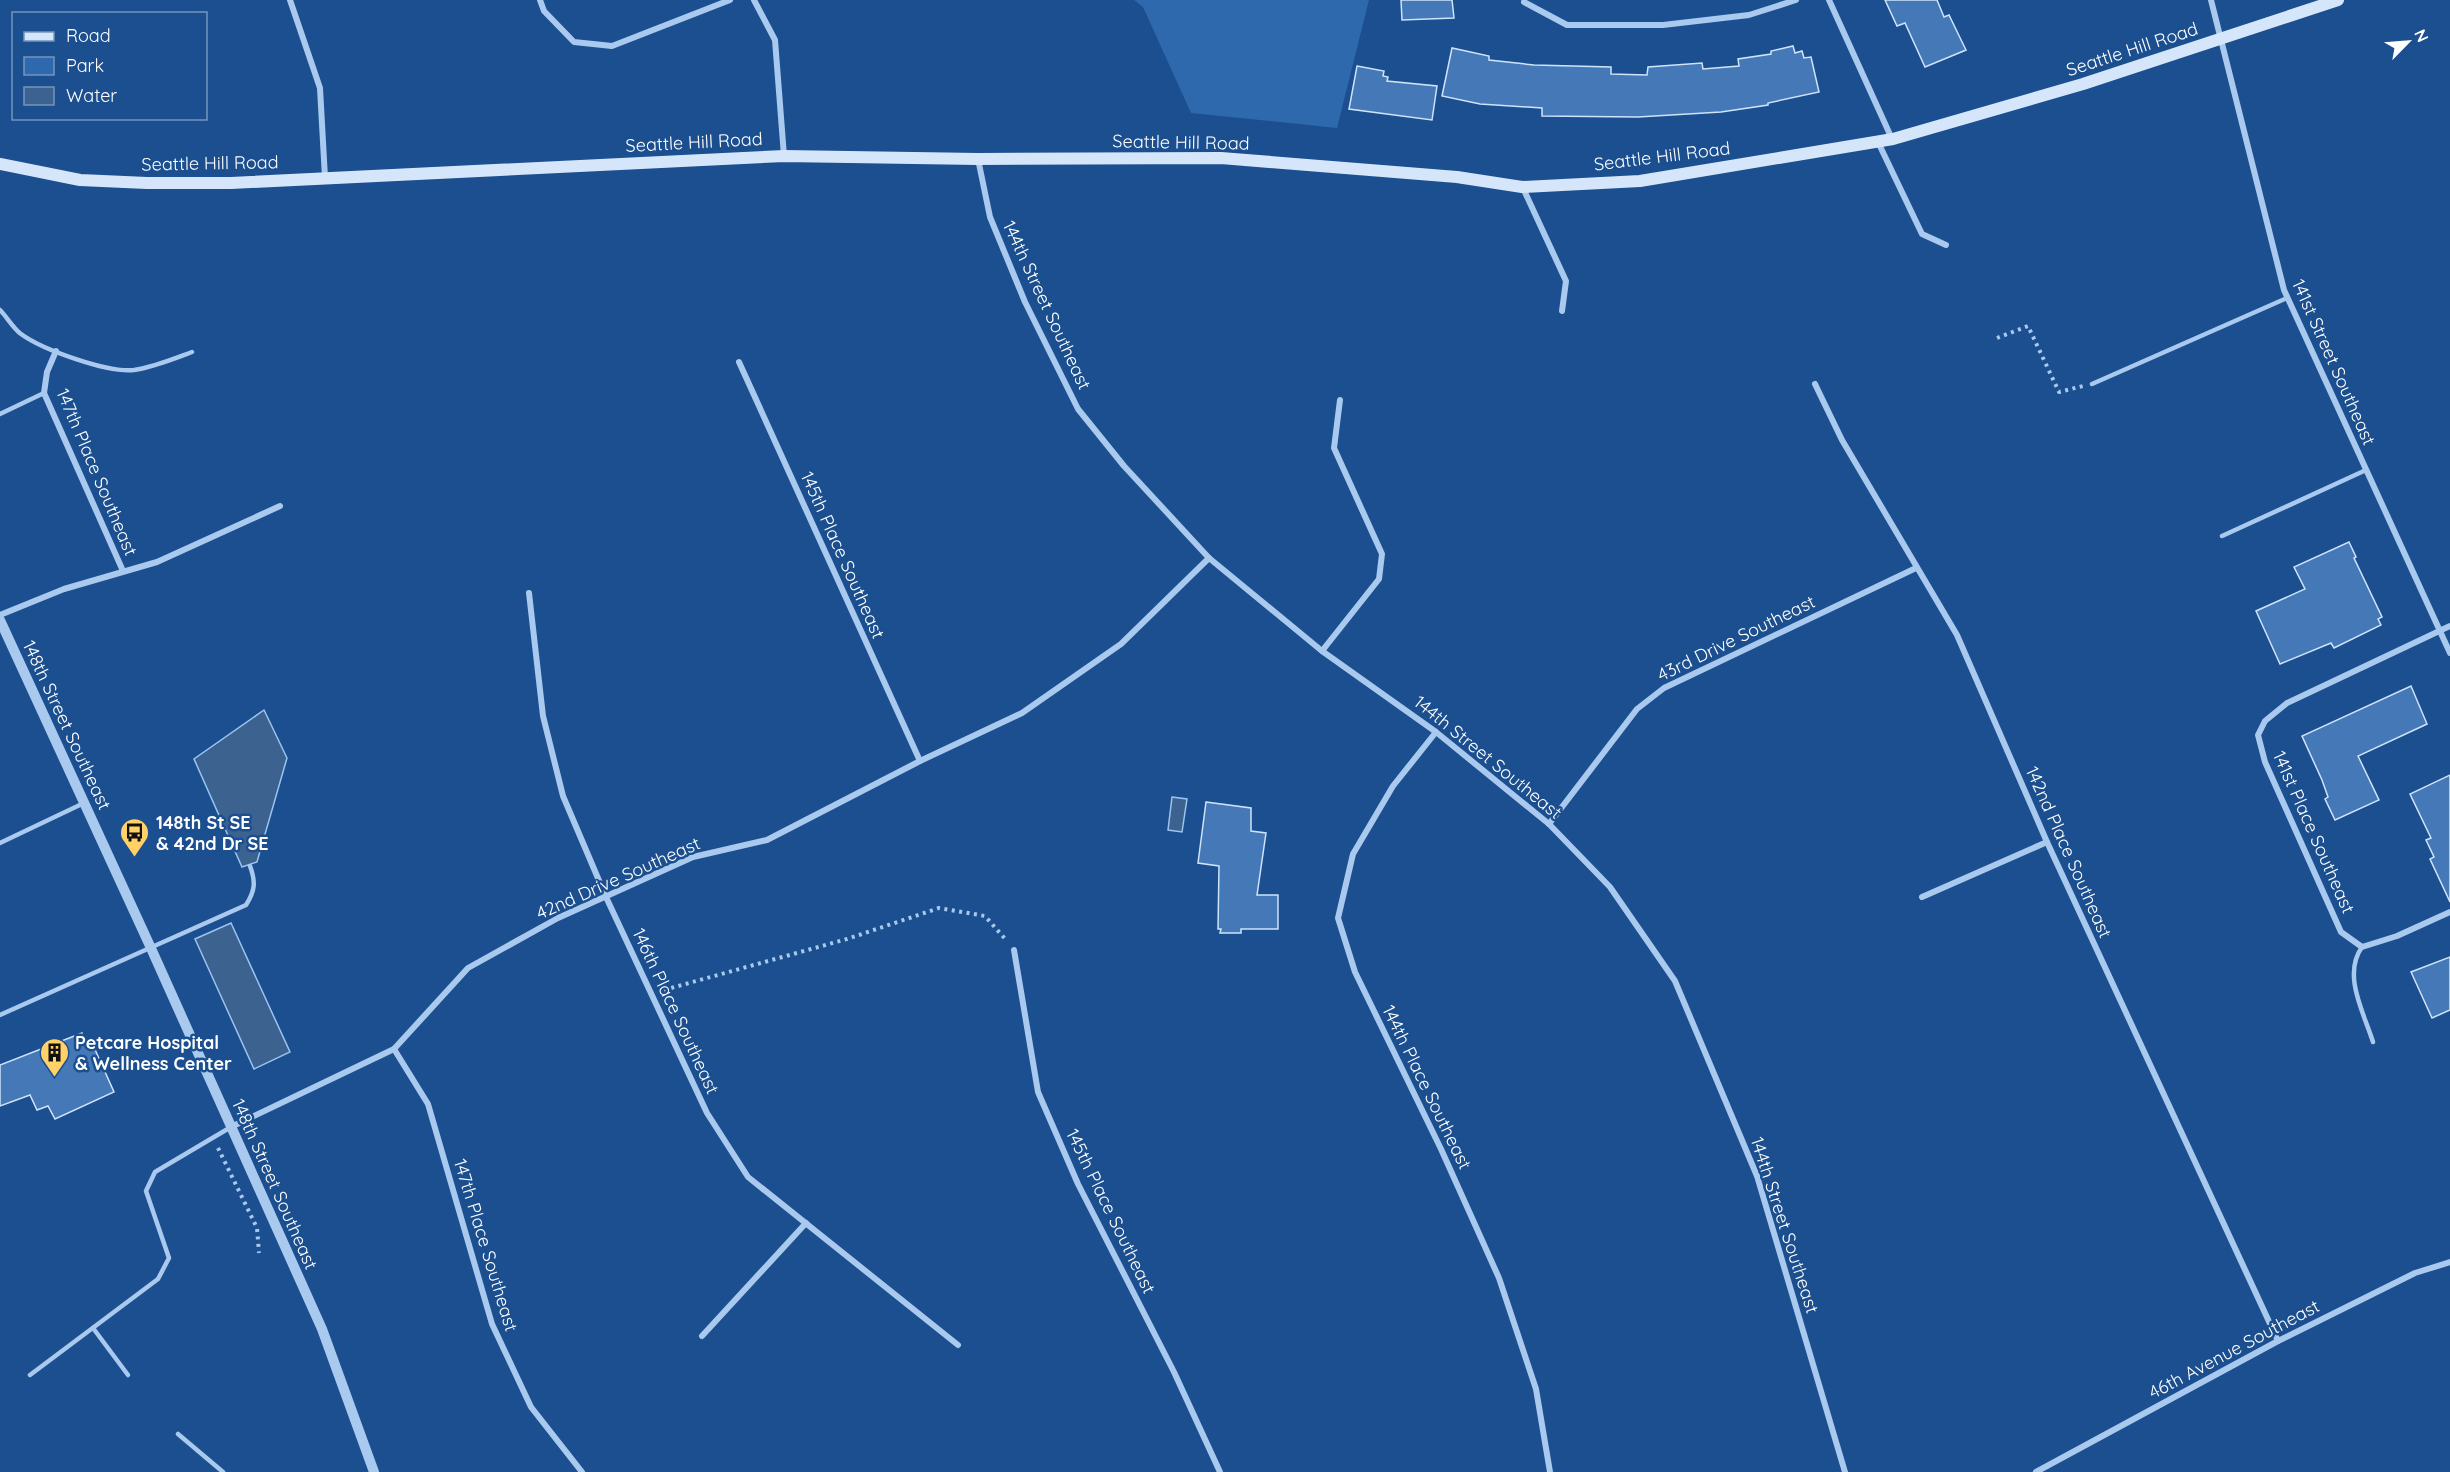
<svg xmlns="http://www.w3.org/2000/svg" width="2450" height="1472" font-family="Quicksand,sans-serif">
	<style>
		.green { fill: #2e69ad }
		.water { fill: #3c6290; stroke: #9cc4f0; stroke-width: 1.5 }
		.building { fill: #4478b7; stroke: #cfe3fa; stroke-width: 1.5 }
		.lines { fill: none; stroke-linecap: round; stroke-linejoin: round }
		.path { stroke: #a9c9ee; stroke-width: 4; stroke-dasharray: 3 4.5; stroke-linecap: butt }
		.service { stroke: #a9c9ee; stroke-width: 4.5 }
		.minor { stroke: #a9c9ee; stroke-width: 6 }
		.tertiary { stroke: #a9c9ee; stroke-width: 10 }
		.secondary { stroke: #d6e6fa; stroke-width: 12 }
		.labels { text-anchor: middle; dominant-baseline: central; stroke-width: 5; stroke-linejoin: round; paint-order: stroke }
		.street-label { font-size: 18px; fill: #fff; stroke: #1b4f8f }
		.poi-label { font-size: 18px; font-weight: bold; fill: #fff; stroke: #1b4f8f; text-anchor: start }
	</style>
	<rect width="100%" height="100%" fill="#1b4f8f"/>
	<polygon class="green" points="1134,0 1369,0 1337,128 1191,113 1143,7"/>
	<g class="water">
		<polygon points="264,710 287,758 257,862 242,867 194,759"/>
		<polygon points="1172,797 1187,799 1182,832 1168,830"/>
		<polygon points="231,923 290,1052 254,1069 195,939"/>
	</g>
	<g class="building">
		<polygon points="1401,0 1452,0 1454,18 1402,20"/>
		<polygon points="1885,0 1937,0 1944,17 1949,15 1966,50 1925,67 1905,23 1897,26"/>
		<polygon points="1793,46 1795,53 1802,51 1804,58 1811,57 1819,92 1768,103 1768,105 1721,112 1638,117 1542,116 1542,108 1480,104 1442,96 1452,48 1489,56 1489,60 1534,65 1611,67 1611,74 1647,75 1648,67 1702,63 1703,69 1739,66 1738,59 1771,54 1771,51"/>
		<polygon points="1357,66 1384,71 1383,76 1388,77 1387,81 1437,86 1432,120 1349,109"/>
		<polygon points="2349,542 2356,557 2354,558 2382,617 2378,619 2381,625 2334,648 2331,643 2280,664 2256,611 2305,589 2294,567"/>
		<polygon points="2411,686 2427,724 2358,756 2379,800 2335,820 2325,799 2328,797 2322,780 2302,736"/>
		<polygon points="2450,775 2450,902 2430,859 2434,857 2426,840 2431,838 2410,794"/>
		<polygon points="1206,802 1251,808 1251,831 1266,833 1257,895 1278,895 1278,929 1241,929 1241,933 1220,933 1221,929 1218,929 1219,866 1198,863"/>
		<polygon points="2450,957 2450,1010 2432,1018 2411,972"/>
		<polygon points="82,1033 88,1048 93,1045 114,1092 55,1119 48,1106 37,1110 30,1095 0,1106 0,1065"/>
	</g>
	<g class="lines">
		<g class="path">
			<polyline points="1997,338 2028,326 2059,392 2083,386"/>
			<polyline points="664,990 847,939 939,908 985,916 1007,941"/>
			<polyline points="218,1148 257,1228 259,1253"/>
		</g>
		<g class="service">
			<path d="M0,310C7,317 13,328 21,334C43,350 108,373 134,370C154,367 173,359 192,352"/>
			<polyline points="2092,384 2287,298"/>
			<polyline points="0,414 44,393"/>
			<polyline points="2222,536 2366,470"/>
			<polyline points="0,843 84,803"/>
			<path d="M2362,947C2342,975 2364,1013 2373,1042"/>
			<path d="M0,1015L246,905C255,891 256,882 250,866"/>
			<polyline points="93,1328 128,1375"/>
			<polyline points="30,1375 158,1279 169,1258 146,1191 155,1172 231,1127"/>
			<polyline points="178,1434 223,1472"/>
		</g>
		<g class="minor">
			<polyline points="290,0 320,88 325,178"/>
			<polyline points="540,0 544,11 574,42 612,46 730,0"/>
			<polyline points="754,0 775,40 784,156"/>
			<polyline points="1829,0 1892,139"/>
			<polyline points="2211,0 2284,290 2450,653"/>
			<polyline points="1524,2 1567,25 1663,25 1749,15 1796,0"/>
			<polyline points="1878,142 1922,234 1946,245"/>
			<polyline points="978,159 990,217 1025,302 1078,409 1124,466 1209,558 1322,651 1436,732 1549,824 1610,887 1675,981 1757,1176 1845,1472"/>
			<polyline points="1523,188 1566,281 1562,311"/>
			<polyline points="56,351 47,372 44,393 123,571"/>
			<polyline points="739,362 920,761"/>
			<polyline points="1815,384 1842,440 1957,635 2047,842 2278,1341"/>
			<polyline points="529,593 543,716 563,796 606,897 707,1113 748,1177 958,1345"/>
			<polyline points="0,615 64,589 157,562 280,506"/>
			<polyline points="2450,626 2287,703 2265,721 2258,735 2265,762 2341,932 2362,947 2397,936 2450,912"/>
			<polyline points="1322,651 1379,579 1382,554 1334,448 1340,400"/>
			<polyline points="1436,732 1393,786 1353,854 1338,918 1355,972 1441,1149 1499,1278 1536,1389 1550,1472"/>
			<polyline points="1549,824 1637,709 1664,688 1916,568"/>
			<polyline points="1922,897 2047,842"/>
			<polyline points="1014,950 1038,1092 1078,1184 1174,1372 1220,1472"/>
			<polyline points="394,1049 428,1104 492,1324 531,1407 582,1472"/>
			<polyline points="231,1127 394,1049 468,968 558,918 693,857 767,840 920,761 1022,713 1121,644 1209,558"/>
			<polyline points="702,1336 806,1223"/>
			<polyline points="2036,1472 2278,1341 2415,1273 2450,1262"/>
		</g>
		<polyline class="tertiary" points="0,620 150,946 322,1329 374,1472"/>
		<polyline class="secondary" points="0,164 80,180 147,183 231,183 784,156 978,159 1221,158 1457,177 1522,187 1640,181 1893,139 2083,84 2338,0"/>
	</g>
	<defs>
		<symbol id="bus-pin" viewBox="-11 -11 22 30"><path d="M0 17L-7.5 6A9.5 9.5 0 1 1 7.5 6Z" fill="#ffd166" stroke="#1b4f8f"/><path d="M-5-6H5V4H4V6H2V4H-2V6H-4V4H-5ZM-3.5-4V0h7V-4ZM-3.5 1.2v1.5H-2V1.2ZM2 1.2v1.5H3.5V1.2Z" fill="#111"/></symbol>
		<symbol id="building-pin" viewBox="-11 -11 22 30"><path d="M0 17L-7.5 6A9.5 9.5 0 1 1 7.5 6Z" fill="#ffd166" stroke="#1b4f8f"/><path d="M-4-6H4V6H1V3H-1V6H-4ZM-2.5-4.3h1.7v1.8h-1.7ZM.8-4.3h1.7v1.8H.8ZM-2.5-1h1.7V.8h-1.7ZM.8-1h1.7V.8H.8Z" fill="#111"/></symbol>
	</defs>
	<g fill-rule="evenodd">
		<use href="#bus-pin" x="118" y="816" width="33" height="45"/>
		<use href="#building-pin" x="38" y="1036" width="33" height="45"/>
	</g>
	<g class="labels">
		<g class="street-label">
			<text transform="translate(2132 49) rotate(-18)">Seattle Hill Road</text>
			<text transform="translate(694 142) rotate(-3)">Seattle Hill Road</text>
			<text transform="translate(1181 142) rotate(1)">Seattle Hill Road</text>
			<text transform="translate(1662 156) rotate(-7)">Seattle Hill Road</text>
			<text transform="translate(210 163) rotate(-1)">Seattle Hill Road</text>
			<text transform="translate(1047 305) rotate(65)">144th Street Southeast</text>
			<text transform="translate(2334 362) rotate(66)">141st Street Southeast</text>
			<text transform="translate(97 472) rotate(67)">147th Place Southeast</text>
			<text transform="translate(843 555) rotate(66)">145th Place Southeast</text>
			<text transform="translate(1736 638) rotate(-26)">43rd Drive Southeast</text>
			<text transform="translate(67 725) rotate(65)">148th Street Southeast</text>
			<text transform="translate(1488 757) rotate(39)">144th Street Southeast</text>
			<text transform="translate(2314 832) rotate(66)">141st Place Southeast</text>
			<text transform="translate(2069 852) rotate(66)">142nd Place Southeast</text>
			<text transform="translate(618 878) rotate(-24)">42nd Drive Southeast</text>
			<text transform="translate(676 1011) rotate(65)">146th Place Southeast</text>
			<text transform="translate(1427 1087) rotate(64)">144th Place Southeast</text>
			<text transform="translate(275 1184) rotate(66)">148th Street Southeast</text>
			<text transform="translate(1111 1211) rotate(64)">145th Place Southeast</text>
			<text transform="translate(1785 1225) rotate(72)">144th Street Southeast</text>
			<text transform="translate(486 1245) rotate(73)">147th Place Southeast</text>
			<text transform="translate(2234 1349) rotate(-28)">46th Avenue Southeast</text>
		</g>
		<g class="poi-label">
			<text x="156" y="822">148th St SE<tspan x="156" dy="21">&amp; 42nd Dr SE</tspan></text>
			<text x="75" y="1042">Petcare Hospital<tspan x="75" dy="21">&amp; Wellness Center</tspan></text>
		</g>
	</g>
	<rect x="12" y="12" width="195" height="108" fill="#1b4f8f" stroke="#7695bc" stroke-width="1.5"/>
	<rect x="24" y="32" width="30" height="9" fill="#d6e6fa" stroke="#7695bc" stroke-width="1.5"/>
	<text x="66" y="42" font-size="18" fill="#ffffff">Road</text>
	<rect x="24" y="57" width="30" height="18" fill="#2e69ad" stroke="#7695bc" stroke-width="1.5"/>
	<text x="66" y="72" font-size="18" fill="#ffffff">Park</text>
	<rect x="24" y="87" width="30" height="18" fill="#3c6290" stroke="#7695bc" stroke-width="1.5"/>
	<text x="66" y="102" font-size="18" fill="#ffffff">Water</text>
	<g transform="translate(2408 42) rotate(65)" stroke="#1b4f8f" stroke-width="4.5" paint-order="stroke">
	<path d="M0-4.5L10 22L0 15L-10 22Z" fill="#ffffff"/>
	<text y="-9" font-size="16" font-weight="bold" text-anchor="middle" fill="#ffffff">N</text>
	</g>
</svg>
